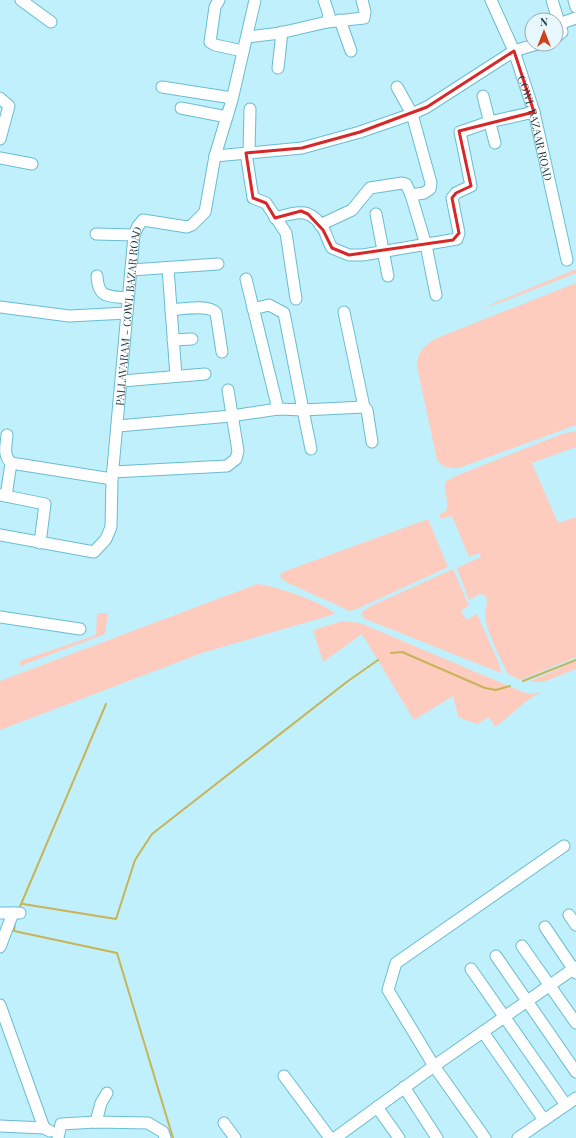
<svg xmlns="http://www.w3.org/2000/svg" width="576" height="1138" font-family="'Playfair Display',serif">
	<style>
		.green { fill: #fdccbe }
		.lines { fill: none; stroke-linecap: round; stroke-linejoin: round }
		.stream { stroke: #c8b357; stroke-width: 2 }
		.minor-casing { stroke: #69bcd1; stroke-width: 13 }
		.minor { stroke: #fff; stroke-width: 11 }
		.marked { fill: none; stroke: #d62828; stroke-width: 3; stroke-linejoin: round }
		.labels { text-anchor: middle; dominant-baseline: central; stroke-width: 3; stroke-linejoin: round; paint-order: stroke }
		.street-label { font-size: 11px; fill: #173a43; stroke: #e8f7fc }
	</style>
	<rect width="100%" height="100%" fill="#c1f0fd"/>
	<g class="green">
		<polygon points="576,269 576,273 502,302 482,308"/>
		<path d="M576,283V425L459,468C450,468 442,468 437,460L417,366C417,352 425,344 437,338Z"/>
		<path d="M576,431V447L532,463L558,523L576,517V657L520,680L508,674L506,671C499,654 488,635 485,617C484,609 489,604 486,596L480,594L469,600L457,568L481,557L479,553L469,557L452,516L441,519L439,515L446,511C450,500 442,491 446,481L458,475L562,434Z"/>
		<polygon points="428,519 448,567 357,609 350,611 288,583 281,578 280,575 283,572"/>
		<polygon points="453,569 469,606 461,610 466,620 477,614 500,666 501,673 365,619 361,615 363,611 371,606"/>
		<path d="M257,584C273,585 325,603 335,614L202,653L0,730V681Z"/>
		<polygon points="97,613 108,613 105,634 20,666 20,661 96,635"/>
		<path d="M342,621L360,623L523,692L530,694L542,692C524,700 511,716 495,727L489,717L477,724L458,717L453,696L414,720L362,634L323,662L313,630Z"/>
		<polygon points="576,661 576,669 543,682 528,682"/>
	</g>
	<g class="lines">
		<g class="stream">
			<polyline points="391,653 402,652 485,688 496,690 510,686"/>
			<polyline points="523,681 576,660"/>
			<polyline points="23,904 116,919 135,860 152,834 348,681 378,660"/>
			<polyline points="19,909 106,704"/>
			<polyline points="15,922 14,931 117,953 173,1138"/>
		</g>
		<defs>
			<g id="minor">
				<polyline points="21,0 51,22"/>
				<polyline points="219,0 215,7 210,42 215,45 243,51"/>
				<path id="s1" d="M491,0L514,51L534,112L567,260"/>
				<polyline points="552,0 562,32 556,37"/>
				<polyline points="574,0 576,7"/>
				<polyline points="340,20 351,51"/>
				<polyline points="327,22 364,18 365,12 362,0"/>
				<polyline points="559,24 576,18"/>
				<polyline points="248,37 280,33 327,22 329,15 324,0"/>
				<polyline points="278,68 282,32"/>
				<polyline points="162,87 232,98"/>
				<polyline points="483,96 495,143"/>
				<polyline points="0,98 9,106 0,139"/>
				<polyline points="181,108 227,117"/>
				<polyline points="246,153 253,198 266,203 286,233 296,299"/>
				<polyline points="249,153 250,109"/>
				<polyline points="215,156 302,148 360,132 412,114 427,107 514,51 537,44"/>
				<polyline points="0,158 32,164"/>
				<polyline points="411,195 426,245 436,295"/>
				<polyline points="376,214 388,276"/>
				<path d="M275,218C297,212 310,206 324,230C327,236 328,242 332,248L349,255H363L457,239L459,233L452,198L456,193L471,186L460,132L489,122L534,112"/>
				<polyline points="320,225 352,210 370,188 402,183 406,184 411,195 424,193 430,189 431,183 412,114 397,87"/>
				<polyline points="96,234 134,235"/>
				<polyline points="168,268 176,376"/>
				<polyline points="131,270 218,264"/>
				<path d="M97,276C98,299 109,296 128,298"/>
				<polyline points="246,279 278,409"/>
				<polyline points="0,307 69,316 127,313"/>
				<path d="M171,310C182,309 209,304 216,313L222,352"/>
				<polyline points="344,312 364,407"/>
				<polyline points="173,340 192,339"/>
				<polyline points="122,381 205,374"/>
				<polyline points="118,426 231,416 278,409 303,410 284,313 269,305 253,309"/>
				<path d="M7,435C6,447 3,455 11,463"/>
				<polyline points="311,449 303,410 364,407 367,410 372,442"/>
				<polyline points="113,472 227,466 236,459 238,451 228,390"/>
				<polyline points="1,495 45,504 40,543"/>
				<polyline points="6,496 11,463 112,479"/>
				<path id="s2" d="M0,535L94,552L106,539L111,527L112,479L134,235L138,226L143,220L187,227L192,225L205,212L215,156L232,100L255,0"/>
				<polyline points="0,617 80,629"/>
				<polyline points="0,913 20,913"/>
				<polyline points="569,915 576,925"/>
				<polyline points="545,927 576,973"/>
				<polyline points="522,946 576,1023"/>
				<polyline points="0,947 13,913"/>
				<polyline points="496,956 576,1072"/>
				<polyline points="471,969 566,1105"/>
				<polyline points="0,1005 44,1128"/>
				<polyline points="483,1032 544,1120"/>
				<polyline points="284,1076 330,1138"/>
				<polyline points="404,1087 437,1138"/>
				<polyline points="377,1107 399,1138"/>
				<polyline points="96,1122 101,1103 107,1093"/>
				<polyline points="224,1123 235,1138"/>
				<polyline points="0,1126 44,1128 50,1131"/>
				<polyline points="58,1138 61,1124 96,1122 148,1123 163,1132 165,1138"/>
				<polyline points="335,1138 434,1066 576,967"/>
				<polyline points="485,1138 434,1066 388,990 396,963 564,846"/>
				<polyline points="518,1138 576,1098"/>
			</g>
		</defs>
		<use href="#minor" class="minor-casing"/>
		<use href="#minor" class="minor"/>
	</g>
	<path class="marked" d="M514,51L534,112L459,131L471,186L456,193L452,198L459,233L453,240L349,255L332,248L323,230L308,214L301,211L275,218L266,203L253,198L246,153L302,148L360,132L427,107Z"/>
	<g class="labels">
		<g class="street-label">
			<text stroke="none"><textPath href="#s1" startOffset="136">COWL BAZAAR ROAD</textPath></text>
			<text stroke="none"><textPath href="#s2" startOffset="338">PALLAVARAM - COWL BAZAR ROAD</textPath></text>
		</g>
	</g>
	<g transform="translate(544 32)"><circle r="19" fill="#e8f7fc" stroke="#94abb2"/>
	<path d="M0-3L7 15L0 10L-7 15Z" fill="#cc431b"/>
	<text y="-6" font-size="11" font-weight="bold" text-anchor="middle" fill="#173a43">N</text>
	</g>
</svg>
